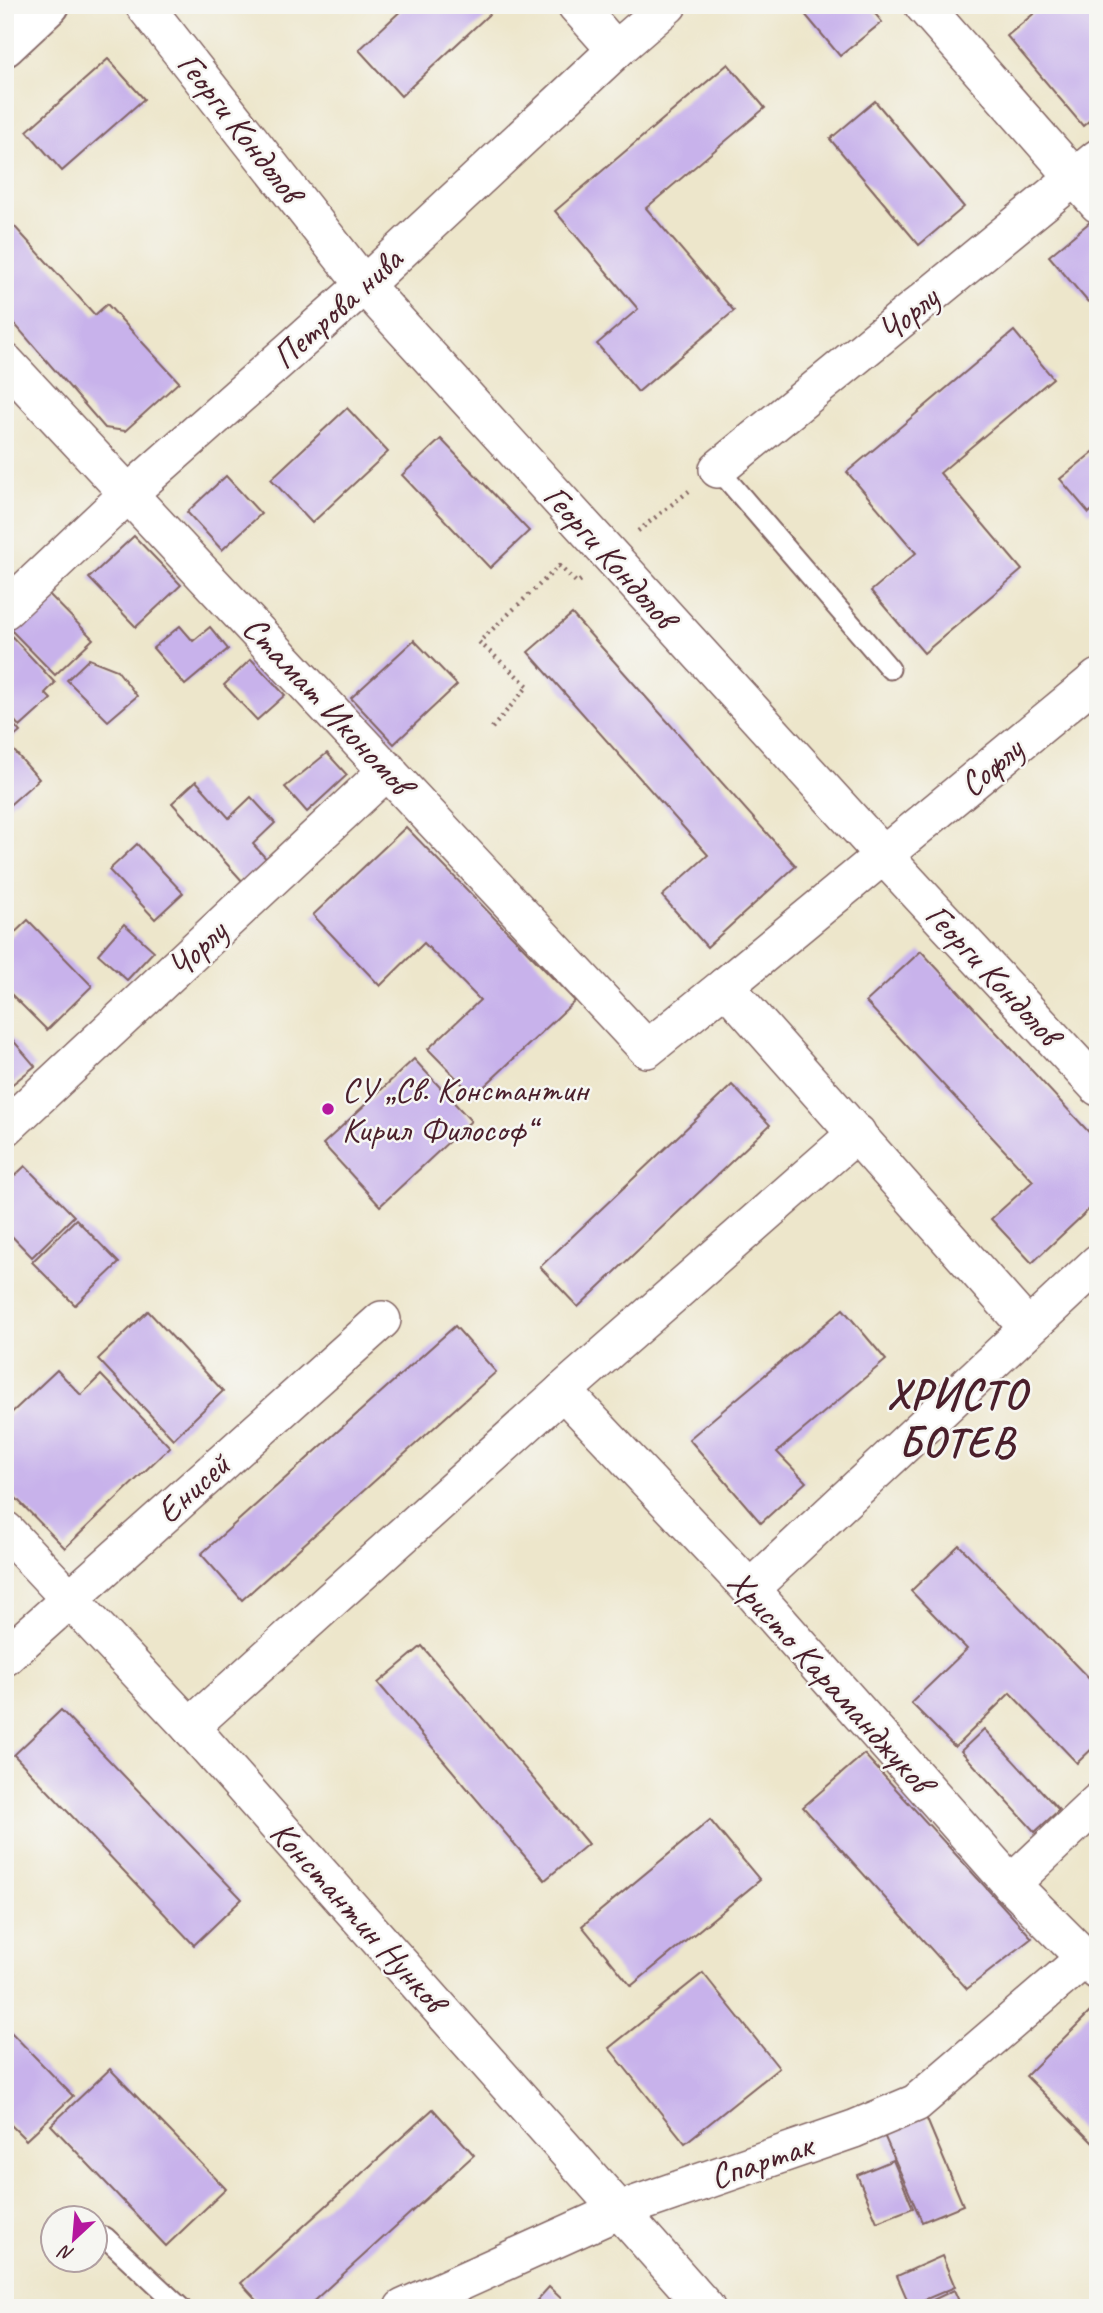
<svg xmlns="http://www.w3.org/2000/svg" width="1103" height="2313" font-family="Caveat,sans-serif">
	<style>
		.building { fill: #c8b2eb }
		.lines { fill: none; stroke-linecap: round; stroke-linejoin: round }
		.lane-casing { stroke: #836563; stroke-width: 23 }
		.street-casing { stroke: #836563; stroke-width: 40 }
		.secondary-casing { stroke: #836563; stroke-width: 42 }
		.path { stroke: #836563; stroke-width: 4.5; stroke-dasharray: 2 5; stroke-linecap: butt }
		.lane { stroke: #fff; stroke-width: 19 }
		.street { stroke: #fff; stroke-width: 37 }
		.secondary { stroke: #fff; stroke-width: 38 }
		.poi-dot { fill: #b5179e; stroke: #f6f6f2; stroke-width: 2.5 }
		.labels { text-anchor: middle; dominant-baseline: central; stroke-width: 5; stroke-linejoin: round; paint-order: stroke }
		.street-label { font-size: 35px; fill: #4a1f2b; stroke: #f6f6f2 }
		.poi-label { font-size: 35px; fill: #4a1f2b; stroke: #f6f6f2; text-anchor: start }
		.district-label { font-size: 42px; font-weight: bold; letter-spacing: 2px; fill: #4a1f2b; stroke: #f6f6f2 }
	</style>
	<rect width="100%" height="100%" fill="#f6f6f2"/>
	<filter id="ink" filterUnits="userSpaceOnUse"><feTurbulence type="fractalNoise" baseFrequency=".0143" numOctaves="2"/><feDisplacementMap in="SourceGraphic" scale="14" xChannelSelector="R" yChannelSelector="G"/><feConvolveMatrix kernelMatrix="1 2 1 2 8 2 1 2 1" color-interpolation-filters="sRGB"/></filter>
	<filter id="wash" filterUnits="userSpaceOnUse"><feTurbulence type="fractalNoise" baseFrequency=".00686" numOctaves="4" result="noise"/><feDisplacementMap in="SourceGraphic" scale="28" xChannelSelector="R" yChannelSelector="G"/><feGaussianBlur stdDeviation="1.57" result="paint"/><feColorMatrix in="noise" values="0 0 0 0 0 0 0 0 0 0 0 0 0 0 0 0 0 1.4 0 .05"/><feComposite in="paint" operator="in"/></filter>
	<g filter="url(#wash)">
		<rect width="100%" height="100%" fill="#ede6cb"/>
		<g id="blocks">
			<g class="building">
				<polygon points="407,5 499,5 401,96 359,50"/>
				<polygon points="813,5 868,5 882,22 840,56 804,13"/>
				<polygon points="1044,5 1082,5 1098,24 1098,113 1083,126 1007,36"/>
				<polygon points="108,59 144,99 62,171 27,131"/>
				<polygon points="728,64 765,108 646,208 734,311 638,392 597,344 638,309 555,211"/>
				<polygon points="875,101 964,207 919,245 830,139"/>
				<polygon points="5,216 95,315 107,304 179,382 125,431 105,428 5,313"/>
				<polygon points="1096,217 1098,220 1098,294 1088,302 1049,256"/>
				<polygon points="1014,331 1053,378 940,473 1022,570 924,653 871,591 916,553 847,472"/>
				<polygon points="347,408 388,452 312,523 271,479"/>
				<polygon points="441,439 529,531 490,568 402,475"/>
				<polygon points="1098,448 1098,505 1089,513 1060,479"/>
				<polygon points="226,476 261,514 222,550 187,512"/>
				<polygon points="134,536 181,585 136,627 89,578"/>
				<polygon points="46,591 93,639 55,675 8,627"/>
				<polygon points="572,614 796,866 707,947 662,896 708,855 528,652"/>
				<polygon points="180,626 193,641 210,627 228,649 185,685 153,648"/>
				<polygon points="5,629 55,683 45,693 51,699 20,727 5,710"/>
				<polygon points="414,640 457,685 394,744 351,698"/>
				<polygon points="89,659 117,670 137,696 108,721 67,680"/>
				<polygon points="251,659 285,695 257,720 224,685"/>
				<polygon points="5,715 20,732 7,743 39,779 5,809"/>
				<polygon points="327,753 347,775 307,812 285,787"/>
				<polygon points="196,781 229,818 251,797 275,823 253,844 269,862 244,883 172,803"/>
				<polygon points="406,827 575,1001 474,1096 428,1049 480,1000 424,943 380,986 313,915"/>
				<polygon points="137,844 183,893 155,919 109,870"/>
				<polygon points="28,920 92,986 47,1030 5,988 5,942"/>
				<polygon points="124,924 154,951 127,980 98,954"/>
				<polygon points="921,951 1098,1142 1098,1201 1032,1263 991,1219 1033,1181 866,1002"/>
				<polygon points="5,1031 35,1066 5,1090"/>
				<polygon points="414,1059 471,1121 380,1206 323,1144"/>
				<polygon points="732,1085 770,1125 578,1307 540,1267"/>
				<polygon points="25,1166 74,1216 32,1257 5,1229 5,1185"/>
				<polygon points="76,1219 119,1263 75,1305 32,1262"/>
				<polygon points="843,1309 886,1360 777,1452 806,1482 761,1523 689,1439"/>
				<polygon points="148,1311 223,1391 173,1439 98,1359"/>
				<polygon points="455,1326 496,1372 242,1600 201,1554"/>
				<polygon points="57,1370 81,1395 101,1375 170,1447 65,1548 5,1487 5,1419"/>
				<polygon points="959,1545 1098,1688 1098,1743 1077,1763 1010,1693 955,1747 911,1703 967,1649 911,1591"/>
				<polygon points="422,1646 588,1844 545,1880 378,1683"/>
				<polygon points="61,1710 242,1899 194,1945 14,1755"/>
				<polygon points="984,1729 1059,1810 1035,1832 961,1751"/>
				<polygon points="864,1754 1032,1938 967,1989 803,1807"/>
				<polygon points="710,1820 760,1880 631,1986 582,1926"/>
				<polygon points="703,1973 779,2068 685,2143 609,2048"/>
				<polygon points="1093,2009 1098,2014 1098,2148 1026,2076"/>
				<polygon points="5,2026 73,2096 26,2140 5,2119"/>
				<polygon points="110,2069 226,2189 166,2246 51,2125"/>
				<polygon points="433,2109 474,2155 306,2308 264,2308 241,2283"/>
				<polygon points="926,2117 963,2205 922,2222 884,2135"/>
				<polygon points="893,2160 913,2208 877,2222 857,2175"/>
				<polygon points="942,2256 955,2287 910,2306 897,2276"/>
				<polygon points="549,2287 571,2308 530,2308"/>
				<polygon points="954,2290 962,2308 916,2308"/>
			</g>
		</g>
	</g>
	<g filter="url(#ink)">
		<use href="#blocks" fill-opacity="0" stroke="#836563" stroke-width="2"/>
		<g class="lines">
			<defs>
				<g id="lane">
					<polyline points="718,469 890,669"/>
					<polyline points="105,2237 181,2308"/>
				</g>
				<g id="street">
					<polyline points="144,5 364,285 884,856 1098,1087"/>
					<polyline points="576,5 616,50"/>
					<polyline points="923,5 1098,204"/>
					<polyline points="5,362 647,1049 725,986 1028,1328"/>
					<polyline points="718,469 1098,158"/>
					<polyline points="5,610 128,494 364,285 616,50 668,5"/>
					<polyline points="725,986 1098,678"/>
					<polyline points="5,1128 388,770"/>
					<polyline points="563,1391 750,1589 1011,1884 1098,1971"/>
					<polyline points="5,1530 190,1727 706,2308"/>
					<polyline points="750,1589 1098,1263"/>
					<polyline points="5,1657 382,1320"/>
					<polyline points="190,1727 563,1391 857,1133"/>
					<polyline points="1011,1884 1098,1802"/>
					<polyline points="403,2308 620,2210 854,2129 916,2103 1085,1958"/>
				</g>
				<polyline id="secondary" points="5,47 50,5"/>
			</defs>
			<use href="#lane" class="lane-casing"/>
			<use href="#street" class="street-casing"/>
			<use href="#secondary" class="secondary-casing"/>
			<g class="path">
				<polyline points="638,531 689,491"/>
				<polyline points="492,728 528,686 479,642 559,566 577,583 581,580"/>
			</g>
			<use href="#lane" class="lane"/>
			<use href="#street" class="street"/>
			<use href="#secondary" class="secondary"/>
		</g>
	</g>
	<circle class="poi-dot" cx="328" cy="1109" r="7"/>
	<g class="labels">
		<g class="street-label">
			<text transform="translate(240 127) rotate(52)">Георги Кондолов</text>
			<text transform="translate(337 308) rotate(-42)">Петрова нива</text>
			<text transform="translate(908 314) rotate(-39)">Чорлу</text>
			<text transform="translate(610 556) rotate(48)">Георги Кондолов</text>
			<text transform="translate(327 705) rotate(47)">Стамат Икономов</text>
			<text transform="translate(991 767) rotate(-40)">Софлу</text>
			<text transform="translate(197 949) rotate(-43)">Чорлу</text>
			<text transform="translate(993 974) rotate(47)">Георги Кондолов</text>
			<text transform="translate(193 1488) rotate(-42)">Енисей</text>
			<text transform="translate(830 1681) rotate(48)">Христо Караманджуков</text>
			<text transform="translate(358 1916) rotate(48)">Константин Нунков</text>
			<text transform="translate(761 2161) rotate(-19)">Спартак</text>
		</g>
		<g class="poi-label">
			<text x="342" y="1089">СУ „Св. Константин<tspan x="342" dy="40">Кирил Философ“</tspan></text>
		</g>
		<g class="district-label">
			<text x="957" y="1394">ХРИСТО<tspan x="957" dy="48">БОТЕВ</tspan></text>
		</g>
	</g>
	<rect width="1103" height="2313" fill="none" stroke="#f6f6f2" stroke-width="28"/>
	<g transform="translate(74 2239) rotate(206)"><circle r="33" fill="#f6f6f2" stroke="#b1a0a2" stroke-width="2"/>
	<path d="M0-5L12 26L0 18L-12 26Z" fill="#b5179e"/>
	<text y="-10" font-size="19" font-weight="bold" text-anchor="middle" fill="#4a1f2b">N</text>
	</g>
</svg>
